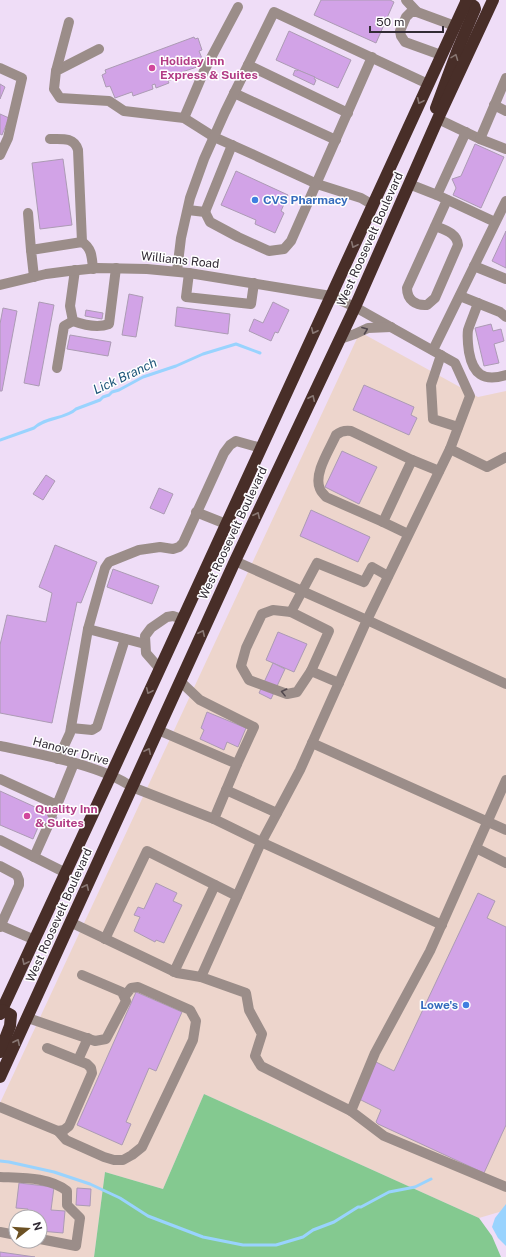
<svg xmlns="http://www.w3.org/2000/svg" width="506" height="1257" font-family="'Public Sans',sans-serif">
	<style>
		.commercial { fill: #edd5cc; fill-rule: evenodd }
		.forest { fill: #84c990 }
		.water { fill: #99d3fe }
		.lines { fill: none; stroke-linecap: round; stroke-linejoin: round }
		.stream { stroke: #99d3fe; stroke-width: 3 }
		.building { fill: #d2a3e7; stroke: #ac9bb4 }
		.minor { stroke: #9b8d89; stroke-width: 10 }
		.highway { stroke: #482e28; stroke-width: 12 }
		.oneway { stroke: #887773 }
		.oneway2 { stroke: #52484e }
		.hotel-dot { fill: #d1479c; stroke: #fff; stroke-width: 1.5 }
		.shop-dot { fill: #3f7fe0; stroke: #fff; stroke-width: 1.5 }
		.labels { text-anchor: middle; dominant-baseline: central; stroke-width: 3; stroke-linejoin: round; paint-order: stroke }
		.hotel-label { font-size: 12px; font-weight: bold; fill: #b23c85; stroke: #fff; text-anchor: start }
		.shop-label { font-size: 12px; font-weight: bold; fill: #366cbe; stroke: #fff; text-anchor: start }
		.street-label { font-size: 12px; fill: #322b35; stroke: #fff }
		.water-label { font-size: 13px; font-style: italic; fill: #1e5579; stroke: #fff }
	</style>
	<rect width="100%" height="100%" fill="#efddf7"/>
	<path class="commercial" d="M360,332L478,397L506,391V1210L479,1218L204,1094L163,1189L105,1172L94,1257H0V1103ZM16,1217H40V1241H16Z"/>
	<polygon class="forest" points="204,1094 479,1218 492,1236 501,1257 94,1257 105,1172 163,1189"/>
	<polygon class="water" points="506,1204 506,1246 498,1238 492,1227 495,1218"/>
	<g class="lines">
		<g class="stream">
			<path d="M0,440L34,428C45,417 66,419 76,409L100,400L103,397L109,395L112,392L119,390L143,377L176,366L203,354L236,344L260,353"/>
			<polyline points="0,1161 9,1162 54,1172 90,1184 120,1198 148,1216 203,1237 243,1245 276,1245 303,1237 313,1230 334,1222 358,1207 361,1207 389,1192 415,1187 431,1179"/>
		</g>
	</g>
	<g class="building">
		<polygon points="321,0 390,0 394,2 376,43 314,15"/>
		<polygon points="289,31 351,60 338,88 276,60"/>
		<polygon points="194,37 195,39 198,38 202,50 199,51 203,61 199,63 200,66 182,72 183,75 168,81 169,83 156,88 155,84 152,85 153,89 133,96 132,92 115,98 110,86 106,87 102,75 106,73 105,70"/>
		<polygon points="295,70 297,71 298,70 315,77 314,79 316,80 314,85 293,75"/>
		<polygon points="0,84 5,87 0,99"/>
		<polygon points="0,114 9,118 2,135 0,134"/>
		<polygon points="475,144 504,157 481,208 453,195 456,188 452,179 461,176"/>
		<polygon points="63,159 72,225 40,229 32,163"/>
		<polygon points="236,171 288,195 281,211 284,213 275,233 255,224 256,220 221,205"/>
		<polygon points="506,231 506,268 492,261"/>
		<polygon points="129,294 143,297 136,337 122,335"/>
		<polygon points="39,302 54,305 39,386 24,383"/>
		<polygon points="273,302 289,310 278,333 275,332 271,341 249,331 254,319 263,323"/>
		<polygon points="177,307 230,314 228,334 175,326"/>
		<polygon points="3,308 17,311 2,391 0,391 0,324"/>
		<polygon points="86,310 103,313 102,319 85,316"/>
		<polygon points="491,324 493,331 501,329 504,341 494,344 499,363 484,366 475,328"/>
		<polygon points="70,335 111,342 108,356 67,349"/>
		<polygon points="364,385 414,407 411,415 417,418 409,435 353,410"/>
		<polygon points="342,451 377,467 359,504 325,487"/>
		<polygon points="46,475 55,481 43,500 33,494"/>
		<polygon points="159,488 173,494 164,514 150,508"/>
		<polygon points="311,510 370,537 358,562 300,536"/>
		<polygon points="55,545 97,562 81,603 77,602 52,723 0,713 0,645 7,615 46,622 52,593 39,587"/>
		<polygon points="113,569 159,586 152,604 107,587"/>
		<polygon points="278,632 307,644 294,672 266,660"/>
		<polygon points="273,663 285,669 271,699 259,693"/>
		<polygon points="207,712 246,728 238,747 227,742 224,750 200,739 204,730 201,728"/>
		<polygon points="0,791 57,817 51,830 39,825 33,839 0,825"/>
		<polygon points="156,883 177,893 173,901 182,905 164,943 156,940 155,942 134,931 140,917 134,915 138,907 144,909"/>
		<polygon points="478,893 495,901 487,918 506,927 506,1125 484,1173 378,1124 376,1122 381,1110 359,1099 376,1062 394,1071"/>
		<polygon points="136,992 182,1012 156,1071 149,1068 126,1122 131,1124 122,1145 77,1125"/>
		<polygon points="19,1183 54,1187 51,1210 65,1211 63,1233 40,1231 40,1217 27,1217 28,1209 16,1208"/>
		<polygon points="77,1188 91,1189 90,1206 76,1205"/>
		<polygon points="0,1252 35,1257 0,1257"/>
	</g>
	<g class="lines">
		<g class="minor">
			<polyline points="406,0 417,12"/>
			<polyline points="99,49 56,71 54,89 60,98 109,101 124,111 184,118 214,137 252,154 317,184 361,198 373,205"/>
			<polyline points="441,55 405,42 401,36 400,31 406,17 411,12 417,12 455,26"/>
			<polyline points="248,65 348,113"/>
			<polyline points="0,68 22,78 8,138 0,155"/>
			<polyline points="56,71 69,22"/>
			<polyline points="234,93 336,140"/>
			<polyline points="494,105 506,111"/>
			<polyline points="184,118 204,71 238,7"/>
			<polyline points="438,119 480,139 506,78"/>
			<path d="M50,139C62,139 74,137 78,150L82,242"/>
			<polyline points="480,139 506,149"/>
			<polyline points="409,184 437,195 495,222"/>
			<polyline points="437,195 466,132"/>
			<polyline points="188,210 205,212 210,222 238,237 269,251 284,249 291,241 372,57"/>
			<polyline points="205,212 232,145"/>
			<polyline points="28,213 31,250"/>
			<path d="M435,226C445,230 457,233 458,245L435,298L427,305C416,306 407,300 407,288L447,200"/>
			<polyline points="474,266 506,279"/>
			<path d="M75,270L70,306L73,321C84,325 98,328 109,324L116,268"/>
			<polyline points="177,271 181,238 190,198 204,159 225,112 274,12 428,84"/>
			<polyline points="189,273 186,297 251,304 254,283"/>
			<path d="M34,277L31,250L82,242C92,248 92,258 93,269"/>
			<polyline points="0,285 46,274 69,271 98,268 147,269 189,273 331,296 355,307 455,363 470,396 450,449 487,467 506,457"/>
			<polyline points="460,296 500,312 506,317"/>
			<path d="M478,303C475,312 471,321 468,330C467,337 468,345 469,352C473,374 483,382 506,375"/>
			<polyline points="340,339 355,334 368,328 391,327"/>
			<polyline points="433,350 506,201"/>
			<polyline points="441,355 431,385 433,419 458,427"/>
			<polyline points="57,368 64,326 73,321"/>
			<polyline points="450,449 367,620 506,684"/>
			<polyline points="196,512 226,524"/>
			<path d="M383,522L326,497C324,494 321,492 320,489C313,474 330,449 336,435C341,431 345,430 351,431L412,460"/>
			<polyline points="408,534 383,522 412,460 439,471"/>
			<polyline points="235,561 367,620 300,770 259,847 201,977 246,993 249,1010 262,1034 255,1056 261,1066 351,1111 375,1053 430,951 506,780"/>
			<polyline points="291,612 273,610 262,614 246,648 241,666 249,680 287,694 297,692 311,671"/>
			<polyline points="88,629 105,568 109,562 139,550 160,547 173,549 179,547 183,543 224,453 230,445 236,441 261,448"/>
			<polyline points="160,669 146,653 145,636 151,628 167,617 173,616 182,619"/>
			<polyline points="180,681 200,700 254,727 237,764"/>
			<polyline points="339,683 311,671 329,631 291,612 317,563 364,582 372,567 388,576"/>
			<polyline points="71,728 92,730 97,727 125,639"/>
			<polyline points="158,730 237,764 214,819 261,842 442,925"/>
			<polyline points="312,743 506,830"/>
			<path d="M0,746C38,754 101,765 132,787L214,819"/>
			<polyline points="58,759 70,733 88,629 145,644"/>
			<polyline points="0,779 57,805 74,763"/>
			<polyline points="226,790 277,813"/>
			<polyline points="52,814 57,805"/>
			<polyline points="0,840 66,873"/>
			<polyline points="476,848 506,863"/>
			<polyline points="34,857 47,828"/>
			<polyline points="0,866 17,875 19,880 19,885 0,927"/>
			<polyline points="70,922 177,973 201,977"/>
			<polyline points="0,925 35,940"/>
			<polyline points="105,939 147,851 237,896"/>
			<polyline points="174,972 215,885"/>
			<polyline points="28,1018 95,1041 106,1039 126,1001 122,992 82,975"/>
			<polyline points="78,1060 88,1038"/>
			<polyline points="0,1107 58,1131 64,1130 69,1126 92,1073 91,1068 87,1064 47,1048"/>
			<polyline points="351,1111 384,1136 506,1187"/>
			<polyline points="58,1131 66,1140 104,1157 114,1160 123,1160 132,1155 142,1147 193,1040 196,1021 190,1010 138,987 131,988 125,996"/>
			<path d="M0,1177C23,1178 49,1177 67,1191V1205L80,1218L76,1246L40,1239"/>
			<polyline points="0,1232 16,1235"/>
		</g>
		<g class="highway">
			<polyline points="436,108 458,49 475,9 474,6 466,2"/>
			<polyline points="0,1014 111,775 467,0"/>
			<polyline points="0,1052 10,1026 11,1015 2,1010"/>
			<polyline points="0,1077 235,561 355,307 440,114 493,0"/>
		</g>
	</g>
	<defs><path id="oneway-chevron" d="M-2-3.5L2.5 0L-2 3.5" fill="none" stroke-width="1.6" stroke-linecap="round" stroke-linejoin="round"/></defs>
	<g class="oneway">
		<use href="#oneway-chevron" transform="translate(455 57) rotate(-69)"/>
		<use href="#oneway-chevron" transform="translate(420 101) rotate(115)"/>
		<use href="#oneway-chevron" transform="translate(354 245) rotate(115)"/>
		<use href="#oneway-chevron" transform="translate(314 331) rotate(115)"/>
		<use href="#oneway-chevron" transform="translate(312 398) rotate(-65)"/>
		<use href="#oneway-chevron" transform="translate(257 515) rotate(-65)"/>
		<use href="#oneway-chevron" transform="translate(202 633) rotate(-65)"/>
		<use href="#oneway-chevron" transform="translate(149 691) rotate(115)"/>
		<use href="#oneway-chevron" transform="translate(148 751) rotate(-65)"/>
		<use href="#oneway-chevron" transform="translate(86 887) rotate(-65)"/>
		<use href="#oneway-chevron" transform="translate(25 962) rotate(115)"/>
		<use href="#oneway-chevron" transform="translate(17 1042) rotate(-65)"/>
	</g>
	<g class="oneway2">
		<use href="#oneway-chevron" transform="translate(365 330) rotate(-21)"/>
		<use href="#oneway-chevron" transform="translate(284 692) rotate(-166)"/>
	</g>
	<g class="hotel-dot">
		<circle cx="152" cy="68" r="4"/>
		<circle cx="27" cy="816" r="4"/>
	</g>
	<g class="shop-dot">
		<circle cx="255" cy="200" r="4"/>
		<circle cx="466" cy="1005" r="4"/>
	</g>
	<g class="labels">
		<g class="hotel-label">
			<text x="160" y="61">Holiday Inn<tspan x="160" dy="14">Express &amp; Suites</tspan></text>
			<text x="35" y="809">Quality Inn<tspan x="35" dy="14">&amp; Suites</tspan></text>
		</g>
		<g class="shop-label">
			<text x="263" y="200">CVS Pharmacy</text>
			<text x="458" y="1005" text-anchor="end">Lowe's</text>
		</g>
		<g class="street-label">
			<text transform="translate(370 239) rotate(-66)">West Roosevelt Boulevard</text>
			<text transform="translate(180 260) rotate(6)">Williams Road</text>
			<text transform="translate(233 533) rotate(-65)">West Roosevelt Boulevard</text>
			<text transform="translate(71 751) rotate(15)">Hanover Drive</text>
			<text transform="translate(59 915) rotate(-66)">West Roosevelt Boulevard</text>
		</g>
		<g class="water-label">
			<text transform="translate(125 376) rotate(-25)">Lick Branch</text>
		</g>
	</g>
	<g transform="translate(28 1229) rotate(73)"><circle r="19" fill="#ffffff" stroke="#adaaae"/>
	<path d="M0-3L7 15L0 10L-7 15Z" fill="#6c5123"/>
	<text y="-6" font-size="11" font-weight="bold" text-anchor="middle" fill="#322b35">N</text>
	</g>
	<path d="M370 26v6h73v-6" fill="none" stroke="#322b35" stroke-width="2"/>
	<text x="376" y="26" font-size="12" fill="#322b35" stroke="#ffffff" stroke-width="3" paint-order="stroke">50 m</text>
</svg>
